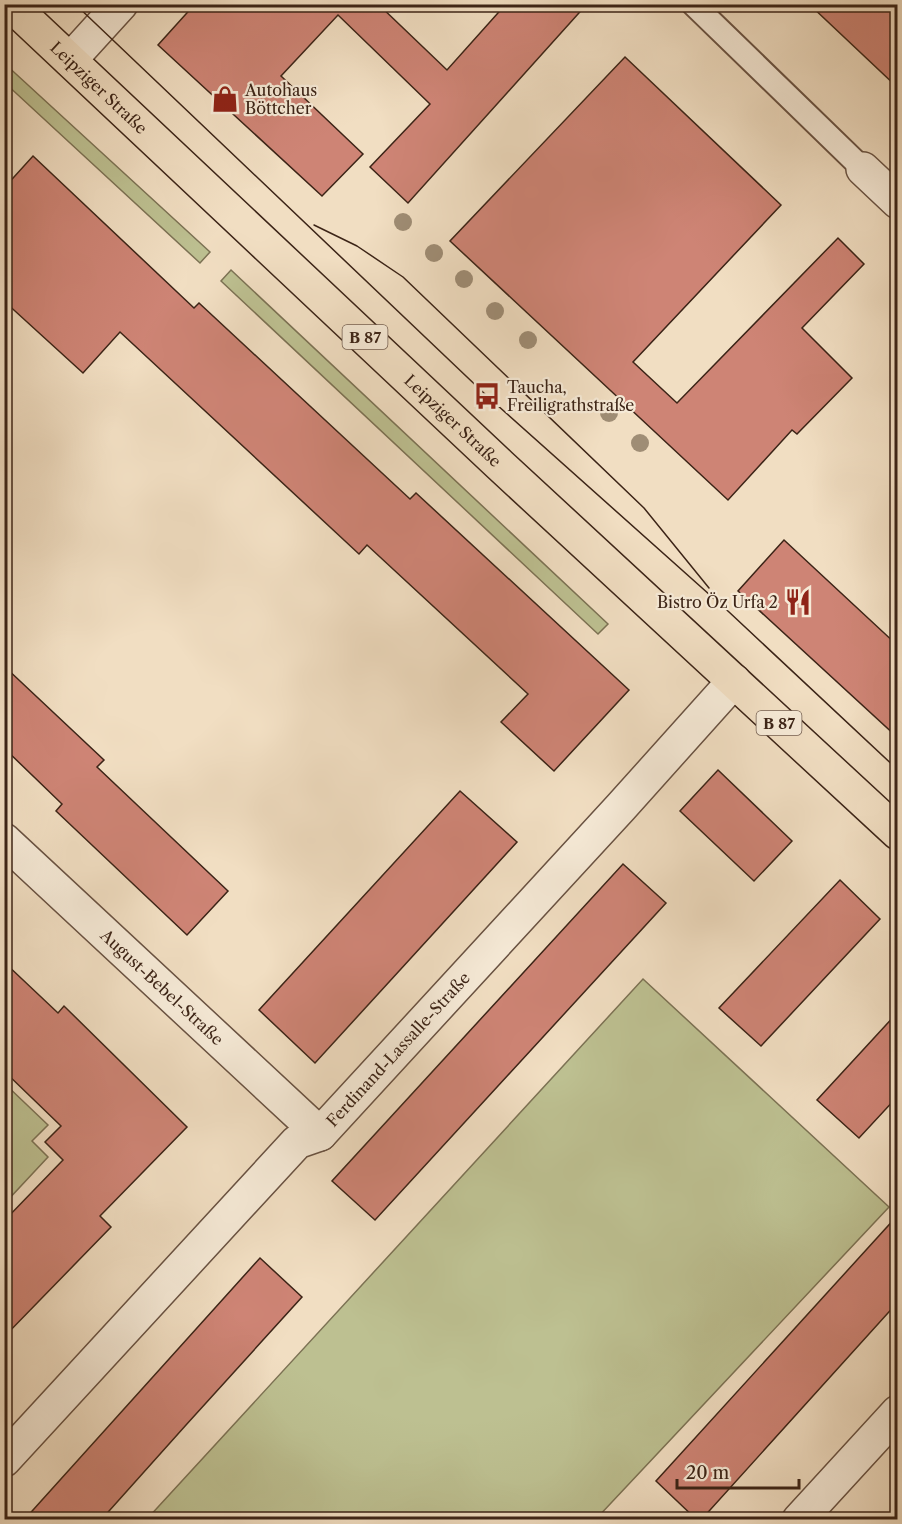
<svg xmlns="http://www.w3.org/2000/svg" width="902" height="1524" font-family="'Libre Caslon Text',serif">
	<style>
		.green { fill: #bdc091; stroke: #7c7254; stroke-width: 1.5 }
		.building { fill: #ce8475; stroke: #3c2417; stroke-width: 1.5 }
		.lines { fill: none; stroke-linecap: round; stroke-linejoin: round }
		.service-casing { stroke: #695242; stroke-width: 26 }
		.minor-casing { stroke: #695242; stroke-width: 36 }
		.primary-casing { stroke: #3c2417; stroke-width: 36 }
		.service { stroke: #f6ead7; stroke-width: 22 }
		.minor { stroke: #f6ead7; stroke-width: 33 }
		.primary { stroke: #f1dec2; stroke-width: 33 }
		.tram { stroke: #3c2417; stroke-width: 1.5 }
		.tree { fill: #9f8d75 }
		.labels { text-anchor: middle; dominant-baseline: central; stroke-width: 4.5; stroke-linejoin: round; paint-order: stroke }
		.shield { fill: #f6ead7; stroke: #745f51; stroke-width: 1.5 }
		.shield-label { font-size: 15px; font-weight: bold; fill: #3c2417 }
		.street-label { font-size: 16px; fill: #3c2417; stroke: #f6ead7 }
		.poi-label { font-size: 16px; fill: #3c2417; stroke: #f6ead7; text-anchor: start }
	</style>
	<rect width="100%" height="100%" fill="#f1dec2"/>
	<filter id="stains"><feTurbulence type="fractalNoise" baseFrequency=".00333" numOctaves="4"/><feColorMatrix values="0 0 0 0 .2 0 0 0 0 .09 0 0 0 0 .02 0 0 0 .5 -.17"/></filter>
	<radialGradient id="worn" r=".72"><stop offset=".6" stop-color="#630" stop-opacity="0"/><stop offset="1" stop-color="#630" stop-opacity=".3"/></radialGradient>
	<g class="green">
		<polygon points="4,63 210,252 200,263 5,83"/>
		<polygon points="231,270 608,624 598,634 221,281"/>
		<polygon points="643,979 889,1207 596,1519 147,1519"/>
		<polygon points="4,1083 48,1125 32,1141 48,1157 5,1203"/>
	</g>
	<g class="building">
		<polygon points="195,4 378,4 447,70 506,4 587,4 408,203 370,167 430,104 338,15 281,76 363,154 322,196 158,45"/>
		<polygon points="809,4 897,4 897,87"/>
		<polygon points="625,57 781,205 633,362 677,403 838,238 864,264 802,328 852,378 797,434 792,430 728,500 450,241"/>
		<polygon points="33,156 194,308 199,303 410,499 416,493 629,690 554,771 501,722 528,694 367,545 359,554 120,332 83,373 4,301 4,188"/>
		<polygon points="784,540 897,645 897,737 738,591"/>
		<polygon points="4,666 104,760 97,767 228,891 187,935 56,811 62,804 4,748"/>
		<polygon points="718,770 792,841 754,881 680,811"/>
		<polygon points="460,791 517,842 315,1063 259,1010"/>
		<polygon points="623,864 666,903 375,1220 332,1181"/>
		<polygon points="840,880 880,919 761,1046 719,1008"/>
		<polygon points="4,962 58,1013 64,1006 187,1127 100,1216 111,1227 4,1337 4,1221 63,1160 45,1142 61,1126 4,1071"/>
		<polygon points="897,1013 897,1097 859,1138 817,1100"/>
		<polygon points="897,1216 897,1303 701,1520 697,1520 656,1481"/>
		<polygon points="260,1258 302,1297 186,1425 101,1520 24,1520"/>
	</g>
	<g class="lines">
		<defs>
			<polyline id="service" points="693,4 863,169"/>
			<g id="minor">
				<polyline points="70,60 121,4"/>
				<polyline points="863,169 898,202"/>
				<path id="s1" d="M4,840L320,1134"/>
				<path id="s2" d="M4,1460L297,1142L320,1134L621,807L734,681"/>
				<polyline points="799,1520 898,1412"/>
			</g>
			<g id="primary">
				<path id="s3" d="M10,4L500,465L898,833"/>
			</g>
		</defs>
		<use href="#service" class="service-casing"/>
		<use href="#minor" class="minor-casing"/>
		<use href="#primary" class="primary-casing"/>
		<use href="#service" class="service"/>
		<use href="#minor" class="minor"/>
		<use href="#primary" class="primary"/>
		<g class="tram">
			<polyline points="75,4 487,396 729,612 898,770"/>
			<polyline points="314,225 357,246 403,277 644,508 709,588"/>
		</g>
	</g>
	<g class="tree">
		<circle cx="403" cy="222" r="9"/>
		<circle cx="434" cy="253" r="9"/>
		<circle cx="464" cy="279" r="9"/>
		<circle cx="495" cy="311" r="9"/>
		<circle cx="528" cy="340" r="9"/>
		<circle cx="609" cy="413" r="9"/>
		<circle cx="640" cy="443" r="9"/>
	</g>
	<defs>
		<symbol id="shop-bare" viewBox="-9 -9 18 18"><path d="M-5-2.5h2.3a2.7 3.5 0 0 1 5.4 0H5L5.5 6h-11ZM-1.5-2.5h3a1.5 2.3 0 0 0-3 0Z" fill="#8f2418" stroke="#f6ead7" stroke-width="2.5" paint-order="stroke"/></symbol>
		<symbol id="bus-bare" viewBox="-9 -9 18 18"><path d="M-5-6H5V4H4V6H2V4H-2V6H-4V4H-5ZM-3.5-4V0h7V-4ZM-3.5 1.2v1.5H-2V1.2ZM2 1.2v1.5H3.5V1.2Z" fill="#8f2418" stroke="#f6ead7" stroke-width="2.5" paint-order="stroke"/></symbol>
		<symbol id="restaurant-bare" viewBox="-9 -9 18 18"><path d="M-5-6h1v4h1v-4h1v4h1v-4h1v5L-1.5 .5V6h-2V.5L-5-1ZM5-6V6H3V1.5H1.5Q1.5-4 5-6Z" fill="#8f2418" stroke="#f6ead7" stroke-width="2.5" paint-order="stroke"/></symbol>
	</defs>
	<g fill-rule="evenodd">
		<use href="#shop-bare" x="206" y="80" width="38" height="38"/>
		<use href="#bus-bare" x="468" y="377" width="38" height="38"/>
		<use href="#restaurant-bare" x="779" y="583" width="38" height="38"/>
	</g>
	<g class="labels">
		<g class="shield">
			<rect x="342.5" y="325" width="45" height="24" rx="4.5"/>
			<rect x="756.5" y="711" width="45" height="24" rx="4.5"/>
		</g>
		<g class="shield-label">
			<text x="365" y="337">B 87</text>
			<text x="779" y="723">B 87</text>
		</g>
		<g class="street-label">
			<text stroke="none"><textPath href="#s3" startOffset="122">Leipziger Straße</textPath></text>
			<text stroke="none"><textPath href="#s3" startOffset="608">Leipziger Straße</textPath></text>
			<text stroke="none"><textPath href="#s1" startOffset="216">August-Bebel-Straße</textPath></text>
			<text stroke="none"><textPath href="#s2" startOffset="572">Ferdinand-Lassalle-Straße</textPath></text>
		</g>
		<g class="poi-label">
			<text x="245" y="90">Autohaus<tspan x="245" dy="18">Böttcher</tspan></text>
			<text x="507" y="387">Taucha,<tspan x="507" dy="18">Freiligrathstraße</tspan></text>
			<text x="778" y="602" text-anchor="end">Bistro Öz Urfa 2</text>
		</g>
	</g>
	<rect width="902" height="1524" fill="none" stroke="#f1dec2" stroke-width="24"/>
	<rect x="6" y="6" width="890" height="1512" fill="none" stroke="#3c2417" stroke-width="3"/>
	<rect x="12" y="12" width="878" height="1500" fill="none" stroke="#3c2417" stroke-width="1.5"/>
	<path d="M677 1479v9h122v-9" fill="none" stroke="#3c2417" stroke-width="3"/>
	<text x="686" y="1479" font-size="18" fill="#3c2417" stroke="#f6ead7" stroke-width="4.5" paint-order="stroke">20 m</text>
	<rect width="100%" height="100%" filter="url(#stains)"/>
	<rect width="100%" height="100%" fill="url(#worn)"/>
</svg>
